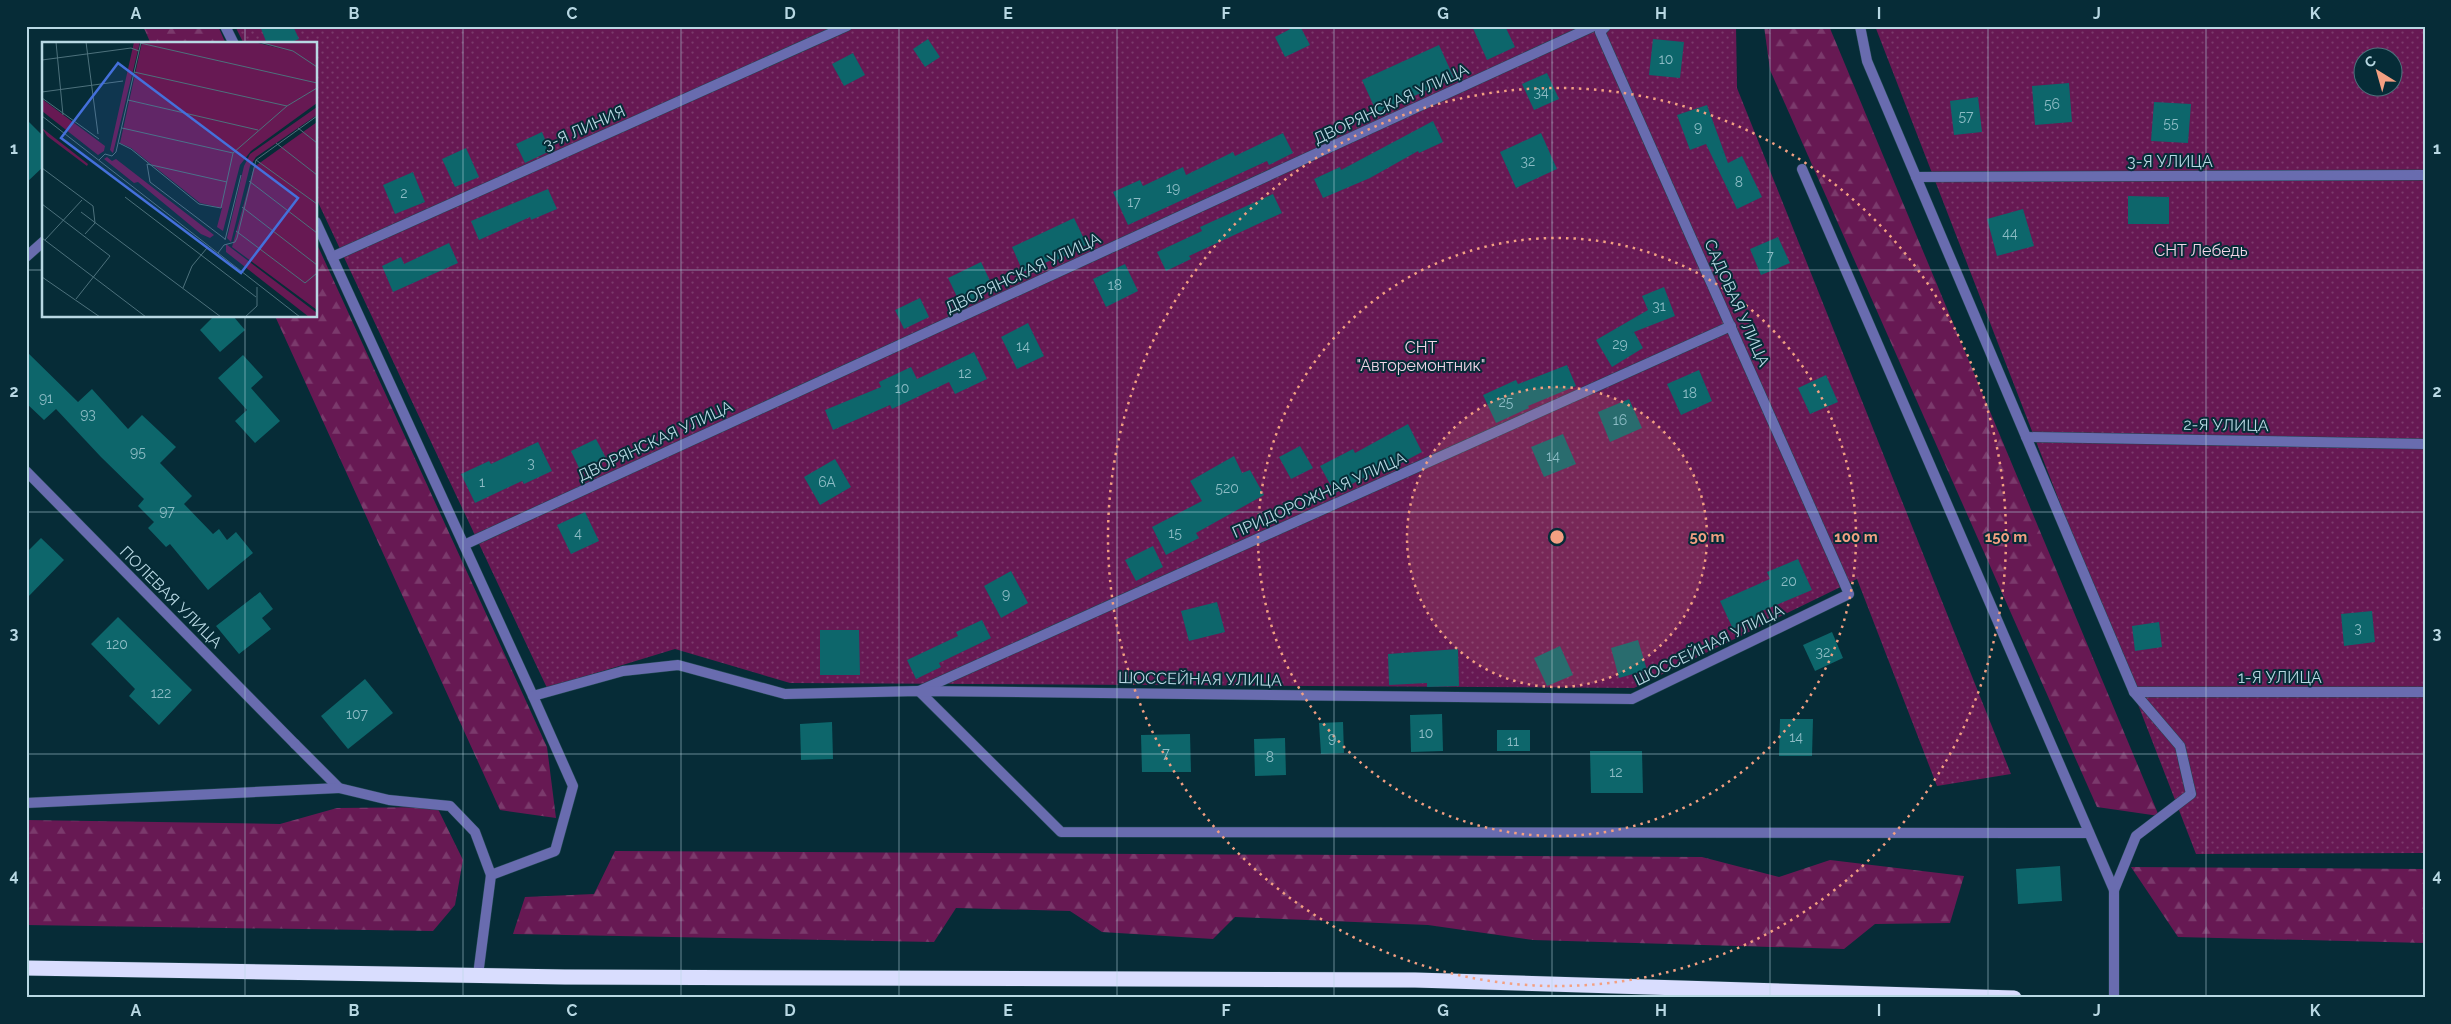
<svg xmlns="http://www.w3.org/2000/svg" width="2451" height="1024" font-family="Raleway,sans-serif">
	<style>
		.forest { fill: url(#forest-firs) }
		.garden { fill: url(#garden-dots); fill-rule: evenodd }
		.building { fill: #0d666b }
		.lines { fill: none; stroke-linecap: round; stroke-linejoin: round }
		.lane-casing { stroke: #224853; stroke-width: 11 }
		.street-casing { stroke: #224853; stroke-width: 11 }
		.highway-casing { stroke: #224853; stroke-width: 16 }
		.lane { stroke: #696caf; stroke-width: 10 }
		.street { stroke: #696caf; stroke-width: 10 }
		.highway { stroke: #d9ddfe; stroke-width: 15 }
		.grid { fill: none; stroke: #b8d8e3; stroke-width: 1; stroke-opacity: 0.55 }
		.ring { fill: none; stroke: #f3a082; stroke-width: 2.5; stroke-dasharray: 2.5 5 }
		.labels { text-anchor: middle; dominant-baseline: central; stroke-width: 4; stroke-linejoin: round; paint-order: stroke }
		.number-label { font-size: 14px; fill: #8dbcc5 }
		.street-label { font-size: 16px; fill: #b8d8e3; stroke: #062c37 }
		.park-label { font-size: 16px; fill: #f1d4e6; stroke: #062c37 }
		.inset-road { fill: none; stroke: #4d717c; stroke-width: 1 }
		.view { fill: #4470db; fill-opacity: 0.15; stroke: #4470db; stroke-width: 2.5 }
		.inset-edge { fill: none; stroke: #b8d8e3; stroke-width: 2.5 }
		.centre { fill: #f3a082; stroke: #062c37; stroke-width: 2.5 }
		.ring-label { font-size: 15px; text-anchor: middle; font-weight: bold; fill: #f3a082; stroke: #062c37; stroke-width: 4; stroke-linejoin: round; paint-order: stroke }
		.neatline { fill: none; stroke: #b8d8e3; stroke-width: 2 }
		.grid-label { font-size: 16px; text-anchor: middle; font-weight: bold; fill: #b8d8e3 }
	</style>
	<defs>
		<pattern id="forest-firs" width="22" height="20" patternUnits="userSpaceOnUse" patternTransform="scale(1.25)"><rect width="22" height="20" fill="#671953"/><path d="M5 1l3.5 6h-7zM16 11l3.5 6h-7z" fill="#7b3a6c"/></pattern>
		<pattern id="garden-dots" width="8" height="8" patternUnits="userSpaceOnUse" patternTransform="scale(1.25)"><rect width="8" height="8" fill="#671953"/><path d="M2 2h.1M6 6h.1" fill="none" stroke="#7b3a6c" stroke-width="1.8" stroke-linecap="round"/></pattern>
	</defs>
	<rect width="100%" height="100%" fill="#062c37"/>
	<g class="forest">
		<polygon points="143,26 218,26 226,44 151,44"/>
		<polygon points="1764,26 1829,26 2159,816 2097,807 1770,70"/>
		<polygon points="316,242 547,747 556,818 500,810 275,316 316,316"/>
		<polygon points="437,807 463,860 455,905 433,931 26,925 26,820 280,824 337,808"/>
		<polygon points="615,851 1702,857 1779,877 1830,860 1964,876 1950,923 1875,924 1844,949 1533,940 1428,925 1235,917 1213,939 1102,932 1070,911 956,908 934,942 513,934 525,897 594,894"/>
		<polygon points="2131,867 2425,869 2425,943 2178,937"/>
	</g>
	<g class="garden">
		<polygon points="235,26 1736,26 1737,88 2011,774 1937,786 1857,579 1634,688 790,683 675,649 547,688 316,198 316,44 244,44"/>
		<path d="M1875,26H2425V853L2196,854ZM2364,58H2394V88H2364Z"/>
	</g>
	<g class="building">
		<polygon points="260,26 293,26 299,39 287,44 267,44"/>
		<polygon points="1296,26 1300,26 1310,45 1285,57 1275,37"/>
		<polygon points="1472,26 1505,26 1515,47 1487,60"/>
		<polygon points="928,39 940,57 925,67 913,49"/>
		<polygon points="1653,39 1684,42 1680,78 1649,75"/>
		<polygon points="1439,45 1454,78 1377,113 1362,80"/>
		<polygon points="853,53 865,75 844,86 832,64"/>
		<polygon points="1547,73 1559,99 1534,110 1522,84"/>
		<polygon points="2069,83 2072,122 2035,125 2032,86"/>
		<polygon points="1978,97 1982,132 1954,135 1950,101"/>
		<polygon points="2154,102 2191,104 2188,143 2151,141"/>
		<polygon points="1707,105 1728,163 1742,156 1762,197 1737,209 1706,144 1690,150 1677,115"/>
		<polygon points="26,119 44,137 44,166 26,183"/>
		<polygon points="1433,121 1443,142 1419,153 1418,151 1370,178 1323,198 1314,179 1340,167 1341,170"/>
		<polygon points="542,132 550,151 525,163 516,144"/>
		<polygon points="1283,133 1293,153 1269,165 1267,161 1128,225 1113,192 1140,180 1143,186 1183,167 1186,175 1233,152 1235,156"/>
		<polygon points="1541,133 1557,169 1516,188 1500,152"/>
		<polygon points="466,148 479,177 455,187 442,159"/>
		<polygon points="413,172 425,202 395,214 383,185"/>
		<polygon points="548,189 557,209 531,220 530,217 479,240 471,221"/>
		<polygon points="1273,194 1282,213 1189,256 1191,259 1166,271 1157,252 1202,231 1200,227"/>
		<polygon points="2128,196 2169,197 2169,224 2128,224"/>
		<polygon points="2023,209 2034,246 1997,256 1987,219"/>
		<polygon points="1074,218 1087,245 1055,261 1054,259 1023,272 1012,247"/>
		<polygon points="1778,237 1790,263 1761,275 1750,249"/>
		<polygon points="449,243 458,263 393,292 382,266 401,257 404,264"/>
		<polygon points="981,262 994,289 961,305 948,278"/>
		<polygon points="1125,264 1138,291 1106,307 1093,279"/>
		<polygon points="1664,287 1675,316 1634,332 1643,348 1612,367 1596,340 1648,310 1642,296"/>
		<polygon points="920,298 929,317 904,329 895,310"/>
		<polygon points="214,316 233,316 245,330 220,352 200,330"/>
		<polygon points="1028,323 1044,356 1017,369 1001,337"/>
		<polygon points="26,351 78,402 92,389 128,429 142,415 176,447 160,463 192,496 184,504 213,534 219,529 227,540 236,532 253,553 208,590 170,544 166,547 148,528 154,522 138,506 144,499 101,457 56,409 44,420 26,403"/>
		<polygon points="974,352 987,379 955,394 949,382 892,409 890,405 833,430 825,410 881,387 879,382 911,367 917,379"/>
		<polygon points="243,355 263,377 251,388 280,421 255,443 235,421 247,410 218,378"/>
		<polygon points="1567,365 1576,386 1528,406 1529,408 1496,423 1483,395 1516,380 1518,384"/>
		<polygon points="1699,370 1712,401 1681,415 1667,384"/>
		<polygon points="1826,375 1838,402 1810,414 1798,388"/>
		<polygon points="1629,399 1642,428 1610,442 1598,412"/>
		<polygon points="1408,424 1422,452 1390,469 1388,465 1335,493 1320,466 1353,449 1355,453"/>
		<polygon points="1563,434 1576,464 1544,477 1531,447"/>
		<polygon points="596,439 606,458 580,470 571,451"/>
		<polygon points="538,442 552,471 524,484 522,481 475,503 461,474 489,461 491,464"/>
		<polygon points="1300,446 1313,468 1291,479 1279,457"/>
		<polygon points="1234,456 1242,473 1250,470 1264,495 1196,533 1199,538 1166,555 1152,527 1202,501 1190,481"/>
		<polygon points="835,459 851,487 820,505 804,477"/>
		<polygon points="585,512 599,541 571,554 557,525"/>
		<polygon points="41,538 64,560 26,599 26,553"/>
		<polygon points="1153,546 1163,567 1136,581 1125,560"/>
		<polygon points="1798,559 1812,590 1757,613 1759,618 1733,629 1720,601 1770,579 1767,572"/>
		<polygon points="1011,571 1028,603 1001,618 984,586"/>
		<polygon points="260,592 273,609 262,618 271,629 239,654 216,626"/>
		<polygon points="1217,602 1225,632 1189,641 1181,611"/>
		<polygon points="2372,611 2375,642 2344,646 2341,614"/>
		<polygon points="118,617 192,690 159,725 129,696 135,689 91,644"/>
		<polygon points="982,620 991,638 939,663 941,667 916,679 907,660 958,636 956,632"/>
		<polygon points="2159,622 2162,647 2135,651 2132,626"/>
		<polygon points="820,630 859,630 860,675 820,675"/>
		<polygon points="1832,632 1843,658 1815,671 1803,645"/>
		<polygon points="1638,640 1647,670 1619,678 1611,648"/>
		<polygon points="1560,646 1573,675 1547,686 1534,658"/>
		<polygon points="1458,649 1459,686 1427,687 1427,683 1389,685 1388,654"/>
		<polygon points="365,679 393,713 348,749 321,716"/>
		<polygon points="1442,714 1443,751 1411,752 1410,715"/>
		<polygon points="1780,719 1813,719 1812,756 1779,756"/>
		<polygon points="832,722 833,759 801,760 800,724"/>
		<polygon points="1343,722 1344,753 1321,754 1319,723"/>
		<rect x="1497" y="730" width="33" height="21"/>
		<polygon points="1190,734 1191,772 1142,772 1141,735"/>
		<polygon points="1285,738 1286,775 1255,776 1254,739"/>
		<polygon points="1590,751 1642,751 1643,793 1591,793"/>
		<polygon points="2060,866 2062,901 2018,904 2016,869"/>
	</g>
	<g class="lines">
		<defs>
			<polyline id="lane" points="295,744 339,788 389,800 450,806 475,832 491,875"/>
			<g id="street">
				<polyline points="225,26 234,44"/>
				<polyline points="1860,26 1867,61 2134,692 2180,746 2191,794 2136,836 2114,890 2114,998"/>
				<polyline points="1802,169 2114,890"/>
				<polyline points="1916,177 2425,175"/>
				<polyline points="316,222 533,696 573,786 555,851 491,875 478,975"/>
				<polyline points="26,257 44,241"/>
				<polyline points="332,257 847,26"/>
				<polyline points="1731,326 919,691 1061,832 2089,833"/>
				<polyline points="2026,437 2425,444"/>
				<polyline points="26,471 295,744"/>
				<polyline points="464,545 1594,26"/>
				<polyline points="2134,692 2425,692"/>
				<polyline points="533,696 623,671 678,665 785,694 919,691 1632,699 1849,594 1600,32 1606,26"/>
				<polyline points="26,803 339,788"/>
			</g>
			<polyline id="highway" points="26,968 565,977 1415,980 2014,998"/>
		</defs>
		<use href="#lane" class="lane-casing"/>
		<use href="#street" class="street-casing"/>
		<use href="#highway" class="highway-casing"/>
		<use href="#lane" class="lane"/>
		<use href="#street" class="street"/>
		<use href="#highway" class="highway"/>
	</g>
	<path class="grid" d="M245,26V44M463,26V998M681,26V998M899,26V998M1117,26V998M1334,26V998M1552,26V998M1770,26V998M1988,26V998M2206,26V998M26,270H44M316,270H2425M245,316V998M26,512H2425M26,754H2425"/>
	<circle cx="1557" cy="537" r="150" fill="#f3a082" fill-opacity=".12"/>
	<g class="ring">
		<circle cx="1557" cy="537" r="150"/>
		<circle cx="1557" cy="537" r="299"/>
		<circle cx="1557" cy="537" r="449"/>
	</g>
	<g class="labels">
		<g class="number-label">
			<text x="1666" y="59">10</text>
			<text x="1541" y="92">34</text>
			<text x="2052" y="104">56</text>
			<text x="1966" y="116">57</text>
			<text x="2171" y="123">55</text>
			<text x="1698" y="127">9</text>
			<text x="1528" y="161">32</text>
			<text x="1739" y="182">8</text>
			<text x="1173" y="188">19</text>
			<text x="404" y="193">2</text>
			<text x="1134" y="202">17</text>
			<text x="2010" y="233">44</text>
			<text x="1770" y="256">7</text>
			<text x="1115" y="285">18</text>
			<text x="1659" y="306">31</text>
			<text x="1620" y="344">29</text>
			<text x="1023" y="346">14</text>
			<text x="965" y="373">12</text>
			<text x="902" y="388">10</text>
			<text x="1690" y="393">18</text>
			<text x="46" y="398">91</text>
			<text x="1506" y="402">25</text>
			<text x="88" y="414">93</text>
			<text x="1620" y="420">16</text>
			<text x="138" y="452">95</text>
			<text x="1553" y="456">14</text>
			<text x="531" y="463">3</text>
			<text x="482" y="482">1</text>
			<text x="827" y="482">6А</text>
			<text x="1227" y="488">520</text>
			<text x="167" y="511">97</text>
			<text x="578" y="533">4</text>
			<text x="1175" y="533">15</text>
			<text x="1789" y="581">20</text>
			<text x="1006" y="594">9</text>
			<text x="2358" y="628">3</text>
			<text x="117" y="644">120</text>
			<text x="1823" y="652">32</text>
			<text x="161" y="693">122</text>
			<text x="357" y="714">107</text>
			<text x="1426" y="733">10</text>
			<text x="1796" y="737">14</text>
			<text x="1332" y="738">9</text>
			<text x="1513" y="741">11</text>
			<text x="1166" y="753">7</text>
			<text x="1270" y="757">8</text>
			<text x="1616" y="772">12</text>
		</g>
		<g class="street-label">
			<text transform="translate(1391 104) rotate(-25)">ДВОРЯНСКАЯ УЛИЦА</text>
			<text transform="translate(584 128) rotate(-24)">3-Я ЛИНИЯ</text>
			<text x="2170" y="161">3-Я УЛИЦА</text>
			<text transform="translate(1023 273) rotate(-25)">ДВОРЯНСКАЯ УЛИЦА</text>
			<text transform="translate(1737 303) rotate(66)">САДОВАЯ УЛИЦА</text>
			<text transform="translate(2226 425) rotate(1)">2-Я УЛИЦА</text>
			<text transform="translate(655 441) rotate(-25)">ДВОРЯНСКАЯ УЛИЦА</text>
			<text transform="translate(1319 495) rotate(-24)">ПРИДОРОЖНАЯ УЛИЦА</text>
			<text transform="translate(171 597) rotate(45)">ПОЛЕВАЯ УЛИЦА</text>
			<text transform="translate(1709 645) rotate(-26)">ШОССЕЙНАЯ УЛИЦА</text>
			<text x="2280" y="677">1-Я УЛИЦА</text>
			<text transform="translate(1200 679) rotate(1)">ШОССЕЙНАЯ УЛИЦА</text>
		</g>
		<g class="park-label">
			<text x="2201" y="250">СНТ Лебедь</text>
			<text x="1421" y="347">СНТ<tspan x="1421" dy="18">"Авторемонтник"</tspan></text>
		</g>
	</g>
	<g transform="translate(42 42)">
		<rect width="275" height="275" fill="#062c37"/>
		<path d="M92,0H98L71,111L68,108ZM0,57L63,104L62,109L56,113L0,69ZM275,65V73L214,115L208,124L189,200L185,196L202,124L208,112ZM0,86L46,122L45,124L5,94ZM65,115L70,119L74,117L172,193L168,196L159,192L96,140L92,141L62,117ZM184,202L275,271V275H267L184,210Z" fill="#671953"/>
		<path d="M100,0H212L245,8L216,0H275V61L209,109L198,123L181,189L175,185L180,166L158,161L89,106L78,101ZM275,80V268L190,205L212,125Z" fill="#671953"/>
		<path class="inset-road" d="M14,0L21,73M44,0L56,92M217,0L251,9L275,25M98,1L275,41M0,18L89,6L97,9M92,30L245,64M0,50L81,39M0,56L57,97M86,58L216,88M0,74L258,275M80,86L191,111M256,86L275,101M77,101L89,107L157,162L179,166L191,111L245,64L275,46M234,101L275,133M57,118L63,112L70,114L74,110L99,0M214,118L275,162M0,126L51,164L53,181L43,192M207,139L275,191M83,155L214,255M0,162L68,214L34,257M200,165L275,223M39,170L179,275M194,189L263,241L275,231M0,196L104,275M183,197L108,140L105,122L185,140M3,198L40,158M183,198L199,133M176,211L182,203L193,200L195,196L214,118L275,74M0,235L58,275M141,246L150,224L165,206M203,275L215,264V245"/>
		<path class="view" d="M76,21L256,156L199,231L19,96Z"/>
		<rect width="275" height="275" class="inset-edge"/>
	</g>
	<circle cx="1557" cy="537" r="8" class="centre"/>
	<g class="ring-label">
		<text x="1707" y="542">50 m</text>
		<text x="1856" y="542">100 m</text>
		<text x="2006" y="542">150 m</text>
	</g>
	<rect width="2451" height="1024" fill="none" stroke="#062c37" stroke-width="55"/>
	<g transform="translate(2378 72) rotate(323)"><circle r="24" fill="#062c37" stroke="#4d717c"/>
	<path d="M0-4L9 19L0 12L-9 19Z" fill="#f3a082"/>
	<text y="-8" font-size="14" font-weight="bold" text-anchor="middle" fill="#b8d8e3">С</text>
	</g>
	<rect x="28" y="28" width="2396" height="968" class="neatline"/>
	<g class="grid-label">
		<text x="136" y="19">A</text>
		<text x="354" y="19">B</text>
		<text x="572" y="19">C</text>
		<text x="790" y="19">D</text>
		<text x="1008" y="19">E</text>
		<text x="1226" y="19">F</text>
		<text x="1443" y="19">G</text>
		<text x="1661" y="19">H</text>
		<text x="1879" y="19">I</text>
		<text x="2097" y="19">J</text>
		<text x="2315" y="19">K</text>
		<text x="14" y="154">1</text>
		<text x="2437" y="154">1</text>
		<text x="14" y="397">2</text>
		<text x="2437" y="397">2</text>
		<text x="14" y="639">3</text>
		<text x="2437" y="639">3</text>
		<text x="14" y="881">4</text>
		<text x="2437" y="881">4</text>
		<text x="136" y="1016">A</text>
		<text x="354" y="1016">B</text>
		<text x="572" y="1016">C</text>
		<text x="790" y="1016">D</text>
		<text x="1008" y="1016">E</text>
		<text x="1226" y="1016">F</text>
		<text x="1443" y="1016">G</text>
		<text x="1661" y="1016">H</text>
		<text x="1879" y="1016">I</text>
		<text x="2097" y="1016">J</text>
		<text x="2315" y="1016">K</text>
	</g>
</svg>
